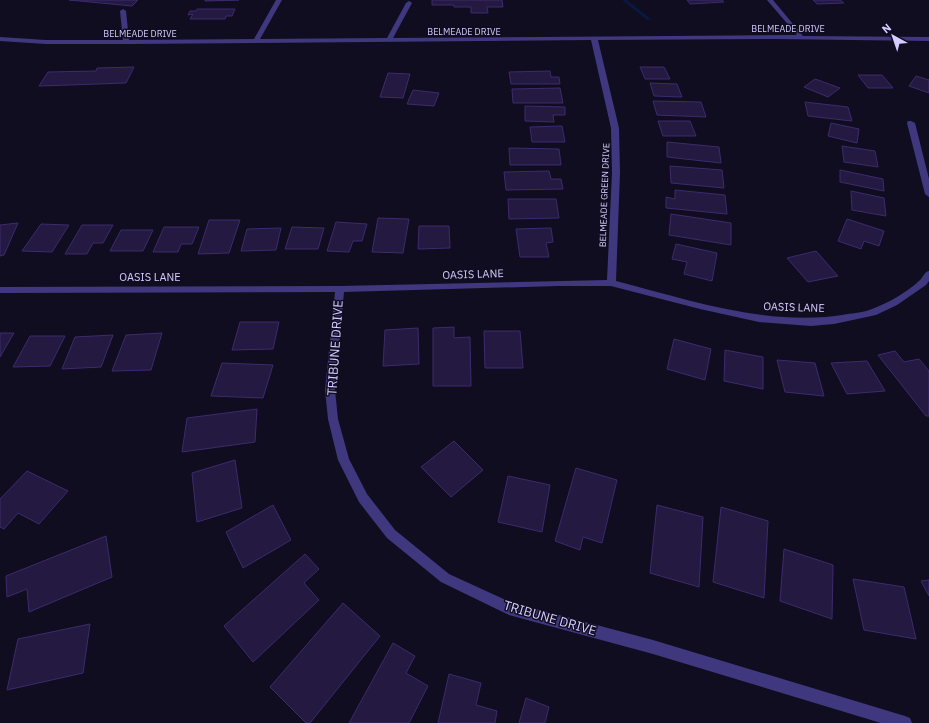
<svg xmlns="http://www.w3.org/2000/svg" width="929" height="723" font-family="'IBM Plex Sans',sans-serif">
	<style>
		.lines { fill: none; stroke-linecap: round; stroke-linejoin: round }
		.stream { fill: #09183d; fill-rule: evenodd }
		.building { fill: #241941; stroke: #3c2b6d }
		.minor { fill: #3f387f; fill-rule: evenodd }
		.labels { text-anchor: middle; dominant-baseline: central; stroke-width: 3; stroke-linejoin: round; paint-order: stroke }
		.far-street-label { font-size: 9px; fill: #d5ccff; stroke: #110d20 }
		.street-label { font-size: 11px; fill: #d5ccff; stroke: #110d20 }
		.near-street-label { font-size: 13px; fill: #d5ccff; stroke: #110d20 }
	</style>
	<rect width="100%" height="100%" fill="#110d20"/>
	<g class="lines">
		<polygon class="stream" points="622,0 627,0 651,19 647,20"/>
	</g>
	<g class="building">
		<polygon points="69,0 138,0 132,6"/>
		<polygon points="205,0 239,0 205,1"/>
		<polygon points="432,0 502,0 503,7 487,7 488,13 471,13 471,7 454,7 454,5 432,5"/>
		<polygon points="687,0 722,0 724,2 690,4"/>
		<polygon points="813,0 840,0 844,3 817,4"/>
		<polygon points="197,9 235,9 232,16 226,16 225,19 190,19 193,14 188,15 190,11 196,11"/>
		<polygon points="134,67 126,83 39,86 48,72 96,71 97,68"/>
		<polygon points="640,67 664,67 670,79 645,79"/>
		<polygon points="550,71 551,77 559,77 560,84 511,84 509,72"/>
		<polygon points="388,73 410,74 403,98 380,97"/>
		<polygon points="858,75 882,75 893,88 868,88"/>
		<polygon points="916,76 929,80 929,93 909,86"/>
		<polygon points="815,79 840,88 828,97 804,87"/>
		<polygon points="650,83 677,84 682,97 654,96"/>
		<polygon points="560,88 563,103 513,103 512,89"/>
		<polygon points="413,90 439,93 434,106 407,104"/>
		<polygon points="653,101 701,102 706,117 657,115"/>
		<polygon points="805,102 848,107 852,121 808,116"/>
		<polygon points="525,106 565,107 565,115 553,115 554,122 525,121"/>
		<polygon points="658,121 690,121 696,136 663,136"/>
		<polygon points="831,123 859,129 857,143 828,136"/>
		<polygon points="562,126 565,142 532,142 530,127"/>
		<polygon points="667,142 719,147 721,163 667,157"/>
		<polygon points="842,146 875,151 878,167 844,162"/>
		<polygon points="509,148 559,149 561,165 510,165"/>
		<polygon points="670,166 722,170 724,188 671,183"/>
		<polygon points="840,170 883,179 884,191 840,182"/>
		<polygon points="549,171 551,179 561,179 563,189 506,190 504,172"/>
		<polygon points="675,190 725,195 727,214 666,208 666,197 675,199"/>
		<polygon points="851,191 884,198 886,216 852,210"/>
		<polygon points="508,199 556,199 559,218 509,219"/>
		<polygon points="671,214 731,223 731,245 669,235"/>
		<polygon points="378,218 409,219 403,253 372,252"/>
		<polygon points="847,219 884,231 879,246 864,241 861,249 838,241"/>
		<polygon points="209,220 240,220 229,253 198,254"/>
		<polygon points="336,222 367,224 362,241 353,241 349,252 327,251"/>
		<polygon points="18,223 4,255 0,256 0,225"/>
		<polygon points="41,224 69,225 52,252 22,251"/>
		<polygon points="82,225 113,225 103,243 93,243 87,254 65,254"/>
		<polygon points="419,226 449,226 450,248 418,249"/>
		<polygon points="164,227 199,227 192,244 181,244 178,252 153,252"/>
		<polygon points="292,227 324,228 318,249 285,249"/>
		<polygon points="281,228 276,250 241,251 247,229"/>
		<polygon points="551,228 553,242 546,243 549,257 520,257 516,229"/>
		<polygon points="121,230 153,230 143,251 110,251"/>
		<polygon points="676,244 717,253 712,281 684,274 687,262 672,259"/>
		<polygon points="816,251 838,276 808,282 787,258"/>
		<polygon points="240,322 279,322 273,349 232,350"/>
		<polygon points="454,327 454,338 470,337 471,386 433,386 433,328"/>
		<polygon points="418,328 419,364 383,366 385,330"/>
		<polygon points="484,331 520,331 523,368 485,368"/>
		<polygon points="0,333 14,333 0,357"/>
		<polygon points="162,333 151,370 112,371 126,335"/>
		<polygon points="113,335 101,367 62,369 75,337"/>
		<polygon points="30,336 65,336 50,366 13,367"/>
		<polygon points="674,339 711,349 705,380 667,369"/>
		<polygon points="725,350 763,357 763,389 724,381"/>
		<polygon points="895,351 904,362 919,359 929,371 929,416 926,416 878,355"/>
		<polygon points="777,360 815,363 824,396 785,392"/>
		<polygon points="867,361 885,391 847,394 831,363"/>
		<polygon points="222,363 273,365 263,398 211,396"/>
		<polygon points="257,409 255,442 182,452 187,418"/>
		<polygon points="454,441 483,470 451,497 421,467"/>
		<polygon points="235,460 242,508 197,522 192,473"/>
		<polygon points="576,468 617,480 602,543 583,537 580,550 555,541"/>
		<polygon points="27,471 68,491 39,524 18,513 4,529 0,527 0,499"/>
		<polygon points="508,476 550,485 542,532 498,522"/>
		<polygon points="273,505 291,540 243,568 226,532"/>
		<polygon points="657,505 703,517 699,587 650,573"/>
		<polygon points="721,507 768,521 764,598 713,582"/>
		<polygon points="106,536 112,577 29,612 27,589 7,597 6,576"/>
		<polygon points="784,549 833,565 832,619 780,601"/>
		<polygon points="305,554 319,569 304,583 319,600 253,662 224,626"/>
		<polygon points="853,579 904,587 916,639 864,630"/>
		<polygon points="929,580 929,596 921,581"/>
		<polygon points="343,603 380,636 310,723 306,723 270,687"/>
		<polygon points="90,624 83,673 7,690 18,639"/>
		<polygon points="393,643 415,656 406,673 428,686 409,723 349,723"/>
		<polygon points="449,674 481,683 476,705 497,711 495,723 438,723"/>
		<polygon points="526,698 549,707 545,723 519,723"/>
	</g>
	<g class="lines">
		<g class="minor">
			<path d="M276,0H282L260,39L387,38L406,3L409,1L412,3L393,38L797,35L767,0H773L803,36L929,37V41L774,39L598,40L619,128L620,173L616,281C690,300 770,328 848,314C856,313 865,312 872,309C888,303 906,293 919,281C923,278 924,272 929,271V281L926,285L897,305L876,315L834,324L811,326L759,322L700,309L611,286H557L344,292L335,390L338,419L349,459L367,494L395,530L449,574L510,602L653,640L905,716L910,718L912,723H881L653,654L509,615L441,582L387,538L359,502L338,460L328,419L325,390L335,292L0,293V287L340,286L607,280L612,173L611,128L591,40L130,44H46L0,41V37L46,40H123L120,11L123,9L126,11L129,40L254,39Z"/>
			<polygon points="908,121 911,121 915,123 929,179 929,197 925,194 907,123"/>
		</g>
	</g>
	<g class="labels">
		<g class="far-street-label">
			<text x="788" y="28">BELMEADE DRIVE</text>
			<text x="464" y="31">BELMEADE DRIVE</text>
			<text x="140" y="33">BELMEADE DRIVE</text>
			<text transform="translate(604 195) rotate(-88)">BELMEADE GREEN DRIVE</text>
		</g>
		<g class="street-label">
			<text transform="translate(473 274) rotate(-2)">OASIS LANE</text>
			<text x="150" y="277">OASIS LANE</text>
			<text transform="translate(794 307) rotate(2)">OASIS LANE</text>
		</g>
		<g class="near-street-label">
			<text transform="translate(335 348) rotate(-86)">TRIBUNE DRIVE</text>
			<text transform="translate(550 618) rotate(16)">TRIBUNE DRIVE</text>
		</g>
	</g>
	<g transform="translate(893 36) rotate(320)" stroke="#110d20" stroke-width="3" paint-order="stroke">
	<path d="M0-3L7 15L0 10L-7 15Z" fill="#d5ccff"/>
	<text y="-6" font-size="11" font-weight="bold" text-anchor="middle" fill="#d5ccff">N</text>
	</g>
</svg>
